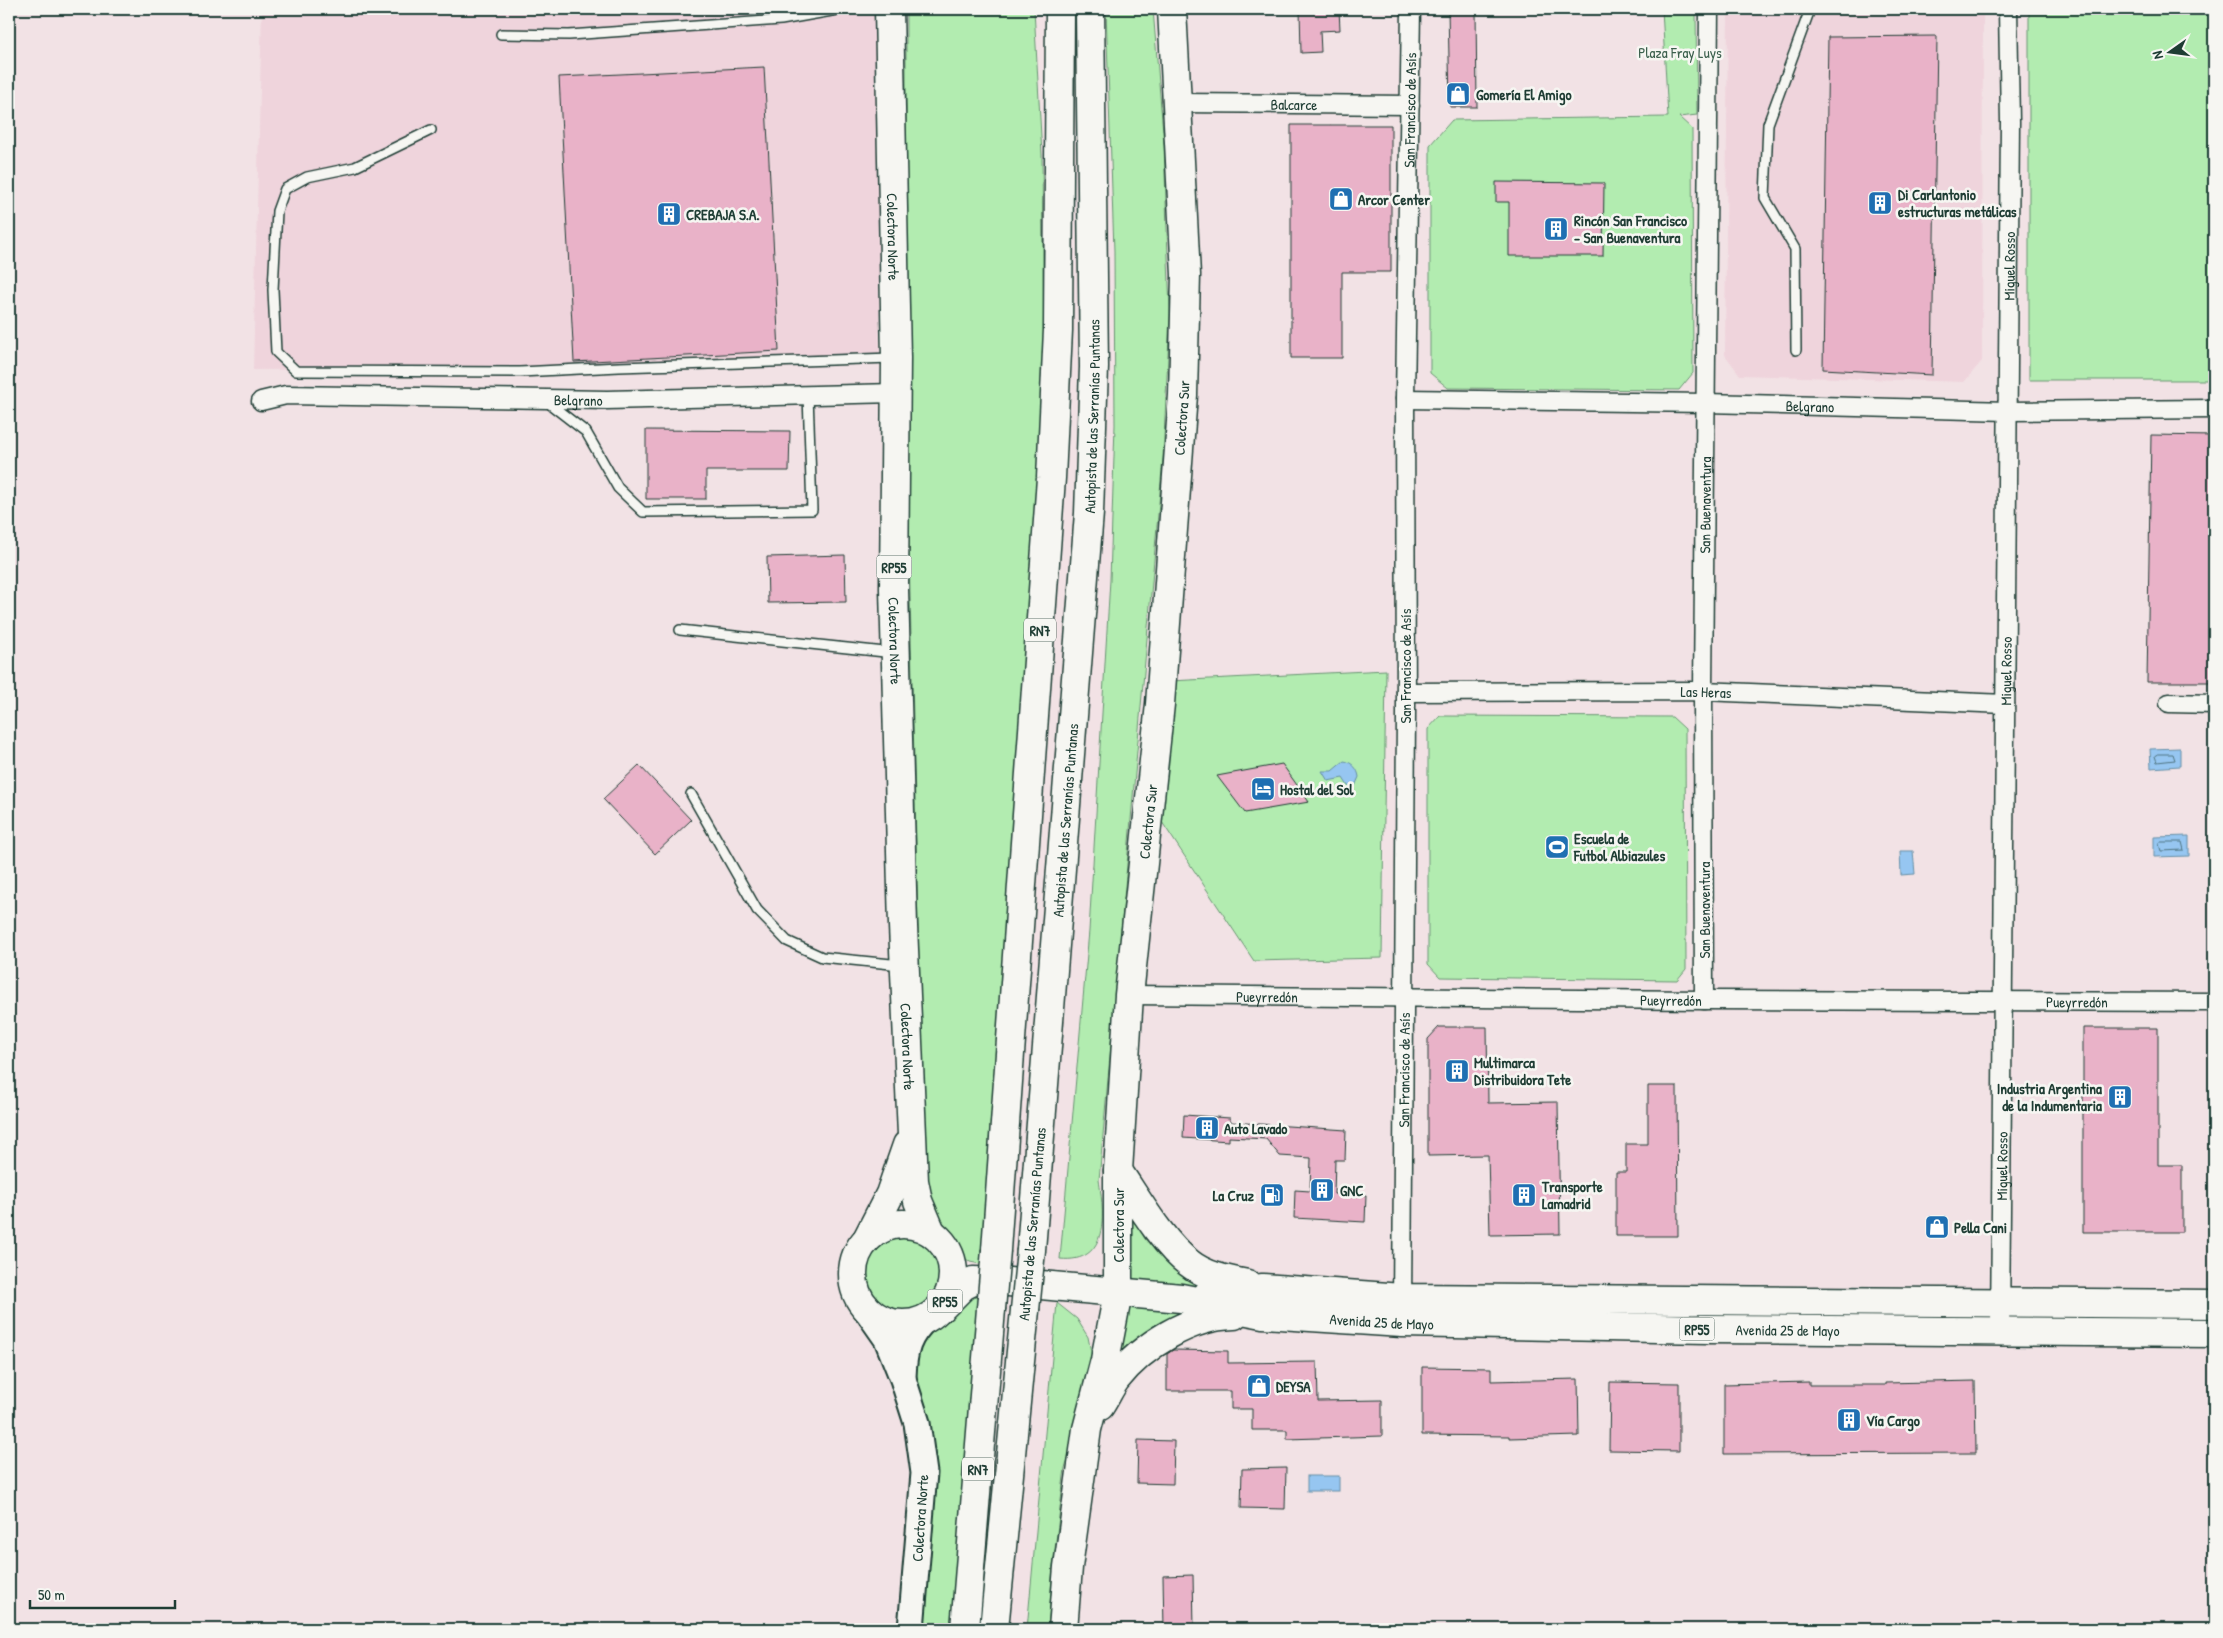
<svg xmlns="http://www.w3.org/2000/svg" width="2223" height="1638" font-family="'Patrick Hand',sans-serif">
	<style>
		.built { fill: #efd4dc }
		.green { fill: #b2ecb0; stroke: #689472 }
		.water { fill: #96c6f1; stroke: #668fa5 }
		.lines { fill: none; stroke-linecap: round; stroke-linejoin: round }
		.shore { stroke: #4f7480; stroke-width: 1 }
		.building { fill: #e9b2c8; stroke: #1f3d34 }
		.lane-casing { stroke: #1f3d34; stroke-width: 12 }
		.street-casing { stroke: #1f3d34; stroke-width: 21 }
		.secondary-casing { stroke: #1f3d34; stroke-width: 29 }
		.primary-casing { stroke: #1f3d34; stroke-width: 31 }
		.highway-casing { stroke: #1f3d34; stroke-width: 31 }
		.lane { stroke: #f6f6f2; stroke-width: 9 }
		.street { stroke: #f6f6f2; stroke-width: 18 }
		.secondary { stroke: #f6f6f2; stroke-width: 25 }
		.primary { stroke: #f6f6f2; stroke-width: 28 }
		.highway { stroke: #f6f6f2; stroke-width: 28 }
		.highway-bridge-casing { stroke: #1f3d34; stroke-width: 31; stroke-linecap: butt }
		.highway-bridge { stroke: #f6f6f2; stroke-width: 28 }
		.labels { text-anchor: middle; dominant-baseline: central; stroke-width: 5; stroke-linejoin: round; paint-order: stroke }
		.shield { fill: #f6f6f2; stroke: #60746d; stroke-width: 1 }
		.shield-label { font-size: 14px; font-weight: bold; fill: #1f3d34 }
		.park-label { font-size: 15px; fill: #3c604d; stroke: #f6f6f2 }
		.poi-label { font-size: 15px; font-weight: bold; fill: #1f3d34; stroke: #f6f6f2; text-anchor: start }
		.street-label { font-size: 15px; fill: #1f3d34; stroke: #f6f6f2 }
	</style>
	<rect width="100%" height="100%" fill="#f2e2e5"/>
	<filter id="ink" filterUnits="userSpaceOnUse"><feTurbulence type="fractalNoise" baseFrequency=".02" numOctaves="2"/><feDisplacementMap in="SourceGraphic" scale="10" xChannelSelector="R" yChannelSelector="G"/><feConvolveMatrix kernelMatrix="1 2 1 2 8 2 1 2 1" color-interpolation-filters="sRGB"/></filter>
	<g filter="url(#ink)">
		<g class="built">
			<polygon points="262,9 876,9 880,364 253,370"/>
			<polygon points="1728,9 1983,9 1982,361 1964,382 1740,375 1725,355"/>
		</g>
		<g class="green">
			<polygon points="906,9 1034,9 1042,155 1044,369 1040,540 985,1265 970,1262 960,1254 928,1208 921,1052 906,426"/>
			<path d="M1106,9H1153L1164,145L1170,314L1163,458L1099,1180C1104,1213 1110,1264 1060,1259L1089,931L1110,580L1115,425L1114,251Z"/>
			<polygon points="1662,9 1696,9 1697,115 1679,117 1692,129 1693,373 1679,390 1448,388 1430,373 1430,145 1452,120 1668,117"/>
			<rect x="2029" y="9" width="185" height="371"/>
			<polygon points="1386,670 1382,958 1254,961 1160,819 1170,681"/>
			<polygon points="1440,716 1672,717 1685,729 1686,969 1677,980 1440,977 1428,964 1428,729"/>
			<polygon points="1123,1201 1145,1239 1165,1260 1199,1287 1125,1280"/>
			<circle cx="902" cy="1274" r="41"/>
			<polygon points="970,1297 983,1297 954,1629 917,1629 912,1368 924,1331"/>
			<polygon points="1127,1302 1191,1307 1159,1324 1117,1363"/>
			<polygon points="1057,1303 1077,1319 1088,1337 1092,1357 1079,1419 1065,1468 1053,1565 1048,1629 1027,1629"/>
			<polygon points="1733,1314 1974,1315 1974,1321 1733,1319"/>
			<polygon points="2024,1314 2214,1315 2214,1320 2025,1319"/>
		</g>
		<g class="water">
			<polygon points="2180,748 2180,766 2151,768 2150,749"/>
			<path d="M1344,761C1352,762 1358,769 1359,777L1355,786H1348L1343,778L1328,781L1322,771H1332Z"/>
			<polygon points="2189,836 2189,856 2154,857 2154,837"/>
			<polygon points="1900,851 1913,851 1915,874 1901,875"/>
			<rect x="1307" y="1476" width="32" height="15"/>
		</g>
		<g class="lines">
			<g class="shore">
				<polygon points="2158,754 2173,754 2175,760 2157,762 2155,756"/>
				<polygon points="2161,842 2182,842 2184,850 2161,851 2159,844"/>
			</g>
		</g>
		<g class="building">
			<polygon points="1300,9 1339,9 1340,30 1320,31 1321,52 1301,53"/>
			<polygon points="1448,9 1476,9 1477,107 1450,107"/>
			<polygon points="1937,36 1932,375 1823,369 1828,37"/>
			<polygon points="764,67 779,351 574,362 559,77"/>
			<polygon points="1291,125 1391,125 1391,272 1342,272 1342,358 1291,358"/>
			<polygon points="1496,182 1604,183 1603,256 1509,256 1509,202 1496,202"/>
			<polygon points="646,430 790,431 789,471 706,471 706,499 646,499"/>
			<polygon points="2151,435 2214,436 2214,682 2147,682"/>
			<polygon points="845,555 846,602 768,603 767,557"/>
			<polygon points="1282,764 1309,802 1245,813 1217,776"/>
			<polygon points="639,765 691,820 655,854 603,799"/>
			<polygon points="1439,1027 1487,1027 1488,1103 1558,1102 1560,1234 1490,1235 1488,1155 1428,1156 1428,1039"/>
			<polygon points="2083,1028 2158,1028 2158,1165 2182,1165 2182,1232 2083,1232"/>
			<polygon points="1648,1086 1677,1086 1678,1236 1616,1236 1616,1172 1626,1172 1626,1144 1648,1144"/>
			<polygon points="1184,1115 1230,1118 1230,1122 1346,1130 1345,1160 1335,1160 1334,1194 1366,1195 1365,1222 1294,1218 1295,1190 1310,1191 1311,1158 1280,1156 1266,1139 1229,1137 1229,1141 1183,1138"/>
			<polygon points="1173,1350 1228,1351 1228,1363 1317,1362 1318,1401 1382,1400 1382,1436 1287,1439 1287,1430 1252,1430 1252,1409 1231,1409 1231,1391 1167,1391 1167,1354"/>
			<polygon points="1422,1367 1491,1368 1491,1381 1578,1379 1579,1436 1509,1438 1509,1436 1422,1435"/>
			<polygon points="1975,1381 1976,1453 1724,1454 1724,1384 1809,1382 1809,1385 1885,1385 1885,1383"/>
			<polygon points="1610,1382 1679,1383 1679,1451 1609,1450"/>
			<polygon points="1138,1440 1174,1441 1173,1484 1137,1483"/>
			<polygon points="1286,1468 1285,1509 1241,1508 1242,1469"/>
			<polygon points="1193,1575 1194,1629 1164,1629 1163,1576"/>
		</g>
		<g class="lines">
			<defs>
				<g id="lane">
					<polyline points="501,34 569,35 781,20 843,9"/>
					<polyline points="431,130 355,167 307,177 285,189 277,211 273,290 276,352 296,371 520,372 619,367 892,358"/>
					<polyline points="1796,350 1795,249 1765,198 1768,124 1808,15 1808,9"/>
					<polyline points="546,401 586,432 618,488 643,512 812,510 808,395"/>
					<polyline points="680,630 894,653"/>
					<polyline points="691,794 757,910 787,941 822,957 901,965"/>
				</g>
				<g id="street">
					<path id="s1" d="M1178,103L1410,105"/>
					<path id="s2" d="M1405,399L1706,403L2008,411L2214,409"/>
					<path id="s3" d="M261,401L286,395L607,400L895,393"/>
					<path id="s4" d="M1406,692L1703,691L2005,704"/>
					<polyline points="2169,703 2214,704"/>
					<path id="s5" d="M1129,995L1704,1000L2214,1002"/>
					<path id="s6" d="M1704,1000L1703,691L1709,9"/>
					<path id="s7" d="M1402,1308L1406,713L1405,399L1411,9"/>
					<path id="s8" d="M2000,1332L2010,122L2008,9"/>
				</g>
				<g id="secondary">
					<polyline points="866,1309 887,1339 903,1379 917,1423 924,1473 911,1629"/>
					<path d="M903,1377C904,1351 907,1336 927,1318"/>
				</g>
				<g id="primary">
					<path id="s9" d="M889,9L896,358L894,589L903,926L914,1181L918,1201L931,1232"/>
					<path d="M1118,1171C1137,1199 1163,1244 1189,1263C1205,1276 1227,1280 1247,1284"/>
					<circle cx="903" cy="1274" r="50"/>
					<polyline points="867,1239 890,1194 907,1145"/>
					<polyline points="1207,1295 1263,1288 1402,1298 2214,1304"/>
					<path id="s10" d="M942,1307L963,1286L973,1281L1009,1282L1181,1298L1263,1314L1402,1323L1707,1329L2214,1333"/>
					<path d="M1100,1406C1106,1397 1110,1387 1116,1379C1143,1345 1190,1316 1234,1315"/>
					<path id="s11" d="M1063,1629L1068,1567L1087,1429L1105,1360L1118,1293V1171L1129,995L1160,704L1183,395L1186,275L1172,9"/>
				</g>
				<g id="highway">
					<polyline points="996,1250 1051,478 1058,330 1060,9"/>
					<path id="s12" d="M1031,1250L1089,513L1094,367L1090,9"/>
					<polyline points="965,1629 991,1309"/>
					<polyline points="994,1629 1025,1310"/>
				</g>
			</defs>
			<use href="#lane" class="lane-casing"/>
			<use href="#street" class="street-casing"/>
			<use href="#secondary" class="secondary-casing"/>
			<use href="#primary" class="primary-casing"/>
			<use href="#highway" class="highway-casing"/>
			<use href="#lane" class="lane"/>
			<use href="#street" class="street"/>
			<use href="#secondary" class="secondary"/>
			<use href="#primary" class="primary"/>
			<use href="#highway" class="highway"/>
			<defs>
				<g id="highway-bridge">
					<polyline points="991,1309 996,1250"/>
					<polyline points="1025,1310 1031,1250"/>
				</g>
			</defs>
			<use href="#highway-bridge" class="highway-bridge-casing"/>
			<use href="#highway-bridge" class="highway-bridge"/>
		</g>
	</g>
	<defs>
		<symbol id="shop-square" viewBox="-11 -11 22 22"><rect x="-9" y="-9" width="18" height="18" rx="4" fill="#1f6fb2" stroke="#f6f6f2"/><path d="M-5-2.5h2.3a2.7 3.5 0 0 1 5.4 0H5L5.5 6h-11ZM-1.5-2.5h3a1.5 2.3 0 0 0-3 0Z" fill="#fff"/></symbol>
		<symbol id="building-square" viewBox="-11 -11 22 22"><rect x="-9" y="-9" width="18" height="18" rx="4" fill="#1f6fb2" stroke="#f6f6f2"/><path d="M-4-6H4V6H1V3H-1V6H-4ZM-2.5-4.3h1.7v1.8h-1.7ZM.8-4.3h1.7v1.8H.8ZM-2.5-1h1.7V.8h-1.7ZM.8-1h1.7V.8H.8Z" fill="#fff"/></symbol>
		<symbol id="hotel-square" viewBox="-11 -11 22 22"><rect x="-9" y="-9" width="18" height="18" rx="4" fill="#1f6fb2" stroke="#f6f6f2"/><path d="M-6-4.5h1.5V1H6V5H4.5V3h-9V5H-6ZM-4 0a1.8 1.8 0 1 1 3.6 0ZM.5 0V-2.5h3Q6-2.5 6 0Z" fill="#fff"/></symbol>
		<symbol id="stadium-square" viewBox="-11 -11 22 22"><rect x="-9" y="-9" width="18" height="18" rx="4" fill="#1f6fb2" stroke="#f6f6f2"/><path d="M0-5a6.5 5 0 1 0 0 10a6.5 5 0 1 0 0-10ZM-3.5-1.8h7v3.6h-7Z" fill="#fff"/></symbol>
		<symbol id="fuel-square" viewBox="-11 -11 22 22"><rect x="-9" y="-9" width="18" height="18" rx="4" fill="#1f6fb2" stroke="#f6f6f2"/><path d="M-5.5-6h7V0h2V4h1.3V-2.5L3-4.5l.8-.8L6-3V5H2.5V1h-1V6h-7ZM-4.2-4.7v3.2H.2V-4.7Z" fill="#fff"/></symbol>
	</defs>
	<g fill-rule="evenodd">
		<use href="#shop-square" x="1444" y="80" width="28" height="28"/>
		<use href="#shop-square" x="1327" y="185" width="28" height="28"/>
		<use href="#building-square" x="1866" y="189" width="28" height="28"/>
		<use href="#building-square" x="655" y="200" width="28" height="28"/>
		<use href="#building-square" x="1542" y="215" width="28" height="28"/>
		<use href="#hotel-square" x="1249" y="775" width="28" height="28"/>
		<use href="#stadium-square" x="1543" y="833" width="28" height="28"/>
		<use href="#building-square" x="1443" y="1057" width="28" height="28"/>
		<use href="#building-square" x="2106" y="1083" width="28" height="28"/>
		<use href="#building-square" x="1193" y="1114" width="28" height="28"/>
		<use href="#building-square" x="1308" y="1176" width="28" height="28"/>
		<use href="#fuel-square" x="1258" y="1181" width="28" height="28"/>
		<use href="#building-square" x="1510" y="1181" width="28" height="28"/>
		<use href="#shop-square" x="1923" y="1213" width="28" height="28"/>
		<use href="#shop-square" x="1245" y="1372" width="28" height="28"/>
		<use href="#building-square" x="1835" y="1406" width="28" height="28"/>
	</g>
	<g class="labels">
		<g class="shield">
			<rect x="876.5" y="555.5" width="35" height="23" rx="4"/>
			<rect x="1024" y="618.5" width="32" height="23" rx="4"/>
			<rect x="927.5" y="1289.5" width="35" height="23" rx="4"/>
			<rect x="1679.5" y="1317.5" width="35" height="23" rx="4"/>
			<rect x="962" y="1457.5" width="32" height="23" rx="4"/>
		</g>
		<g class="shield-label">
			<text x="894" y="567">RP55</text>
			<text x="1040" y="630">RN7</text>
			<text x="945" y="1301">RP55</text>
			<text x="1697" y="1329">RP55</text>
			<text x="978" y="1469">RN7</text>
		</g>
		<g class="park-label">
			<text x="1680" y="52">Plaza Fray Luys</text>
		</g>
		<g class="poi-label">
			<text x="1476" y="94">Gomería El Amigo</text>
			<text x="1898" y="194">Di Carlantonio<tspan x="1898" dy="17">estructuras metálicas</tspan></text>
			<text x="1358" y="199">Arcor Center</text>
			<text x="686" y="214">CREBAJA S.A.</text>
			<text x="1574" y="220">Rincón San Francisco<tspan x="1574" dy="17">- San Buenaventura</tspan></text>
			<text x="1280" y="789">Hostal del Sol</text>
			<text x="1574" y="838">Escuela de<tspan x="1574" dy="17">Futbol Albiazules</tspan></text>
			<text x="1474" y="1062">Multimarca<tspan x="1474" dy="17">Distribuidora Tete</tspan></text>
			<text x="2102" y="1088" text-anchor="end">Industria Argentina<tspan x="2102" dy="17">de la Indumentaria</tspan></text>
			<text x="1224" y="1128">Auto Lavado</text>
			<text x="1542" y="1186">Transporte<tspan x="1542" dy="17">Lamadrid</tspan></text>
			<text x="1340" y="1190">GNC</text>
			<text x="1254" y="1195" text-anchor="end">La Cruz</text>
			<text x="1954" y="1227">Pella Cani</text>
			<text x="1276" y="1386">DEYSA</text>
			<text x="1866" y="1420">Vía Cargo</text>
		</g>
		<g class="street-label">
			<text stroke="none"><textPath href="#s1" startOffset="116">Balcarce</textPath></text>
			<text stroke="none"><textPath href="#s7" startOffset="1198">San Francisco de Asís</textPath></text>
			<text stroke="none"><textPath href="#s9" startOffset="228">Colectora Norte</textPath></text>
			<text stroke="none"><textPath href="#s8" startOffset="1066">Miguel Rosso</textPath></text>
			<text stroke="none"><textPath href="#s3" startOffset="318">Belgrano</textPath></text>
			<text stroke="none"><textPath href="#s2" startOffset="405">Belgrano</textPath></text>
			<text stroke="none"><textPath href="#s12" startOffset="836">Autopista de las Serranías Puntanas</textPath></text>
			<text stroke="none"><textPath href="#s11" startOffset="1219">Colectora Sur</textPath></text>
			<text stroke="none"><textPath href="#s6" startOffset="495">San Buenaventura</textPath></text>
			<text stroke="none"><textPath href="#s9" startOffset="632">Colectora Norte</textPath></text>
			<text transform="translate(1405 666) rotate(-90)">San Francisco de Asís</text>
			<text stroke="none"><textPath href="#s8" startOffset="661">Miguel Rosso</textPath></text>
			<text stroke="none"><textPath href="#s4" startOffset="300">Las Heras</textPath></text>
			<text stroke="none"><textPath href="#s12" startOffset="431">Autopista de las Serranías Puntanas</textPath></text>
			<text stroke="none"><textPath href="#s11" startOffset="814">Colectora Sur</textPath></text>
			<text transform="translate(1704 910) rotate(-90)">San Buenaventura</text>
			<text stroke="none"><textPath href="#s5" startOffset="138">Pueyrredón</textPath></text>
			<text stroke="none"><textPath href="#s5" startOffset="542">Pueyrredón</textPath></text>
			<text stroke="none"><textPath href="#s5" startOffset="948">Pueyrredón</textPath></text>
			<text stroke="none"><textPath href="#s9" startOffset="1038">Colectora Norte</textPath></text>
			<text stroke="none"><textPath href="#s7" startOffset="238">San Francisco de Asís</textPath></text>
			<text stroke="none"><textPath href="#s8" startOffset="166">Miguel Rosso</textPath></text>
			<text transform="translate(1032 1224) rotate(-85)">Autopista de las Serranías Puntanas</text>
			<text transform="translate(1118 1225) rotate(-90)">Colectora Sur</text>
			<text stroke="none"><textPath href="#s10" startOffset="452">Avenida 25 de Mayo</textPath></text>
			<text stroke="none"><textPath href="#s10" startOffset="858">Avenida 25 de Mayo</textPath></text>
			<text transform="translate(920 1518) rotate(-86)">Colectora Norte</text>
		</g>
	</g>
	<rect width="2223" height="1638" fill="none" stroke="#f6f6f2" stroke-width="30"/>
	<rect x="15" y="15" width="2193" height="1608" fill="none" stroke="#1f3d34" stroke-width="2" filter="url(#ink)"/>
	<g transform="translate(2170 52) rotate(256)" stroke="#f6f6f2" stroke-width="4" paint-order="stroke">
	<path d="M0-4L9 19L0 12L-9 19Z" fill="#1f3d34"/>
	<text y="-8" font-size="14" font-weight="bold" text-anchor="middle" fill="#1f3d34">N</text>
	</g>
	<path d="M30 1600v8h145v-8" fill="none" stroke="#1f3d34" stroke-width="2.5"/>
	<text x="38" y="1600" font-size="15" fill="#1f3d34" stroke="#f6f6f2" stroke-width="4" paint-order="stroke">50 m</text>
</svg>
